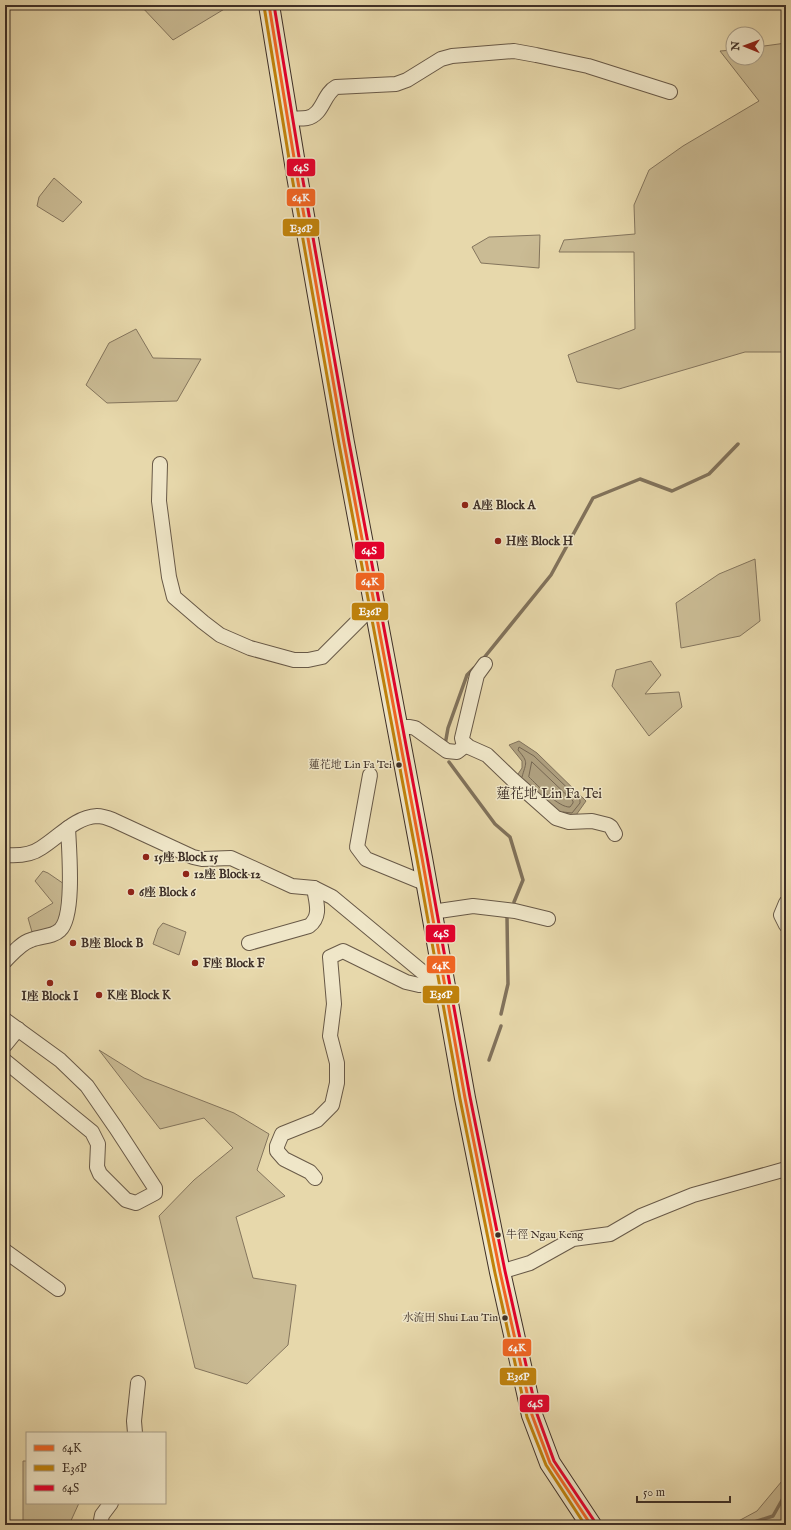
<svg xmlns="http://www.w3.org/2000/svg" width="791" height="1530" font-family="'IM FELL English','Noto Serif TC',serif">
	<style>
		.green { fill: #cabb94; stroke: #84755d }
		.water { fill: #ae9f7e; stroke: #81725b }
		.lines { fill: none; stroke-linecap: round; stroke-linejoin: round }
		.shore { stroke: #766752; stroke-width: 1 }
		.stream { stroke: #81725b; stroke-width: 3.5 }
		.minor-casing { stroke: #685947; stroke-width: 16 }
		.secondary-casing { stroke: #3e2f26; stroke-width: 22 }
		.minor { stroke: #efe6c8; stroke-width: 14 }
		.secondary { stroke: #efe6c8; stroke-width: 20 }
		.bus-1-casing { stroke: #efe6c8; stroke-width: 6 }
		.bus-2-casing { stroke: #efe6c8; stroke-width: 6 }
		.bus-3-casing { stroke: #efe6c8; stroke-width: 6 }
		.bus-1 { stroke: #f26522; stroke-width: 3 }
		.bus-2 { stroke: #c0820b; stroke-width: 3 }
		.bus-3 { stroke: #e4002b; stroke-width: 3 }
		.poi-dot { fill: #8f2418; stroke: #efe6c8; stroke-width: 1.5 }
		.bus-dot { fill: #3e2f26; stroke: #efe6c8; stroke-width: 1.5 }
		.labels { text-anchor: middle; dominant-baseline: central; stroke-width: 3; stroke-linejoin: round; paint-order: stroke }
		.bus-label { font-size: 11px; fill: #3e2f26; stroke: #efe6c8; text-anchor: end }
		.poi-label { font-size: 12px; font-weight: bold; fill: #3e2f26; stroke: #efe6c8; text-anchor: start }
		.quarter-label { font-size: 14px; fill: #3e2f26; stroke: #efe6c8 }
		.line-badge { stroke: #efe6c8; stroke-width: 1.5 }
		.badge-label { font-size: 11px; text-anchor: middle; font-weight: bold; fill: #fff }
	</style>
	<rect width="100%" height="100%" fill="#e7d8ab"/>
	<filter id="stains"><feTurbulence type="fractalNoise" baseFrequency=".005" numOctaves="4"/><feColorMatrix values="0 0 0 0 .2 0 0 0 0 .09 0 0 0 0 .02 0 0 0 .5 -.17"/></filter>
	<radialGradient id="worn" r=".72"><stop offset=".6" stop-color="#630" stop-opacity="0"/><stop offset="1" stop-color="#630" stop-opacity=".3"/></radialGradient>
	<g class="green">
		<polygon points="140,5 231,5 173,40"/>
		<polygon points="786,43 786,352 745,352 619,389 577,382 568,355 635,329 634,252 559,252 564,240 635,234 634,205 649,170 683,146 759,101 720,51 733,50 733,58 757,58 757,47"/>
		<polygon points="54,178 82,202 63,222 37,206 39,197"/>
		<polygon points="540,235 539,268 481,263 472,247 489,237"/>
		<polygon points="136,329 153,358 201,359 177,401 107,403 86,385 109,343"/>
		<polygon points="755,559 760,621 740,636 681,648 676,603 719,574"/>
		<polygon points="651,661 661,675 645,694 679,692 682,707 649,736 612,686 616,670"/>
		<polygon points="43,871 48,873 67,886 64,910 55,929 32,932 28,918 53,903 35,881"/>
		<polygon points="163,923 186,932 179,955 153,944 158,929"/>
		<polygon points="99,1050 144,1078 234,1113 269,1134 257,1170 285,1196 236,1217 253,1278 296,1285 288,1345 247,1384 195,1368 159,1216 194,1180 233,1148 204,1118 160,1129"/>
		<polygon points="23,1461 27,1461 27,1503 79,1503 69,1525 23,1525"/>
		<polygon points="782,1481 786,1483 786,1525 731,1525 757,1511"/>
	</g>
	<polygon class="water" points="519,741 537,753 586,801 574,818 561,815 516,777 522,768 522,761 509,745"/>
	<g class="lines">
		<g class="shore">
			<path d="M532,762L573,801V803L570,807C559,808 537,785 529,777Z"/>
			<path d="M522,777C526,762 529,763 518,750L519,747L534,756L580,800V803L572,813L563,812"/>
		</g>
		<g class="stream">
			<polyline points="483,659 551,575 593,498 640,479 672,491 709,474 738,444"/>
			<polyline points="445,745 448,728 467,675 474,668"/>
			<polyline points="449,762 495,824 510,837 523,880 514,902"/>
			<polyline points="501,1014 508,984 507,917"/>
			<polyline points="489,1060 501,1026"/>
			<polyline points="745,1525 773,1516 786,1493"/>
		</g>
		<defs>
			<g id="minor">
				<path d="M288,119C294,118 301,119 307,118C323,115 323,94 336,87L396,84L407,80L441,59L452,56L514,51L536,55L588,66L670,92"/>
				<polyline points="160,464 159,501 169,577 174,597 203,622 220,635 250,648 294,660 308,660 322,657 375,604"/>
				<polyline points="485,664 477,675 462,738 463,742 469,747 487,755 512,779 556,818 569,822 592,821 608,825 611,827 615,834"/>
				<polyline points="398,727 410,727 415,728 447,751 457,752 466,745"/>
				<polyline points="370,775 357,847 366,859 427,884"/>
				<path d="M5,855C17,856 31,855 41,848C59,837 75,817 97,816C102,816 108,818 113,820L193,857L202,859L231,858L292,886L314,888L332,897L426,975L433,985L446,990"/>
				<polyline points="786,903 781,915 786,925"/>
				<polyline points="432,912 473,906 515,911 548,919"/>
				<path d="M249,943L309,926C322,916 316,902 314,888"/>
				<path d="M5,961C13,953 21,943 31,940C40,936 53,937 60,930C75,916 69,849 68,828"/>
				<polyline points="5,1020 60,1060 87,1086 116,1128 155,1188 155,1193 136,1203 126,1200 100,1174 97,1167 98,1144 92,1132 5,1061"/>
				<polyline points="5,1045 18,1029"/>
				<polyline points="315,1178 310,1172 284,1159 277,1151 277,1146 282,1134 317,1120 332,1105 337,1083 337,1063 330,1036 334,1004 330,957 343,951 406,982 419,985 433,985"/>
				<polyline points="5,1251 58,1289"/>
				<polyline points="500,1272 530,1263 573,1239 610,1234 641,1216 693,1195 786,1169"/>
				<polyline points="135,1433 134,1421 138,1383"/>
				<polyline points="100,1525 102,1515 111,1503"/>
			</g>
			<polyline id="secondary" points="269,5 297,176 344,443 422,858 465,1098 500,1272 532,1415 550,1463 591,1525"/>
		</defs>
		<use href="#minor" class="minor-casing"/>
		<use href="#secondary" class="secondary-casing"/>
		<use href="#minor" class="minor"/>
		<use href="#secondary" class="secondary"/>
		<defs>
			<polyline id="bus-1" points="269,5 297,176 344,443 422,858 465,1098 500,1272 532,1415 550,1463 591,1525"/>
			<polyline id="bus-2" points="264,6 292,177 339,444 417,859 460,1099 495,1273 527,1417 546,1465 585,1525"/>
			<polyline id="bus-3" points="274,5 302,175 349,442 427,857 470,1097 505,1271 537,1414 554,1461 595,1522"/>
		</defs>
		<use href="#bus-1" class="bus-1-casing"/>
		<use href="#bus-2" class="bus-2-casing"/>
		<use href="#bus-3" class="bus-3-casing"/>
		<use href="#bus-1" class="bus-1"/>
		<use href="#bus-2" class="bus-2"/>
		<use href="#bus-3" class="bus-3"/>
	</g>
	<g class="poi-dot">
		<circle cx="465" cy="505" r="4"/>
		<circle cx="498" cy="541" r="4"/>
		<circle cx="146" cy="857" r="4"/>
		<circle cx="186" cy="874" r="4"/>
		<circle cx="131" cy="892" r="4"/>
		<circle cx="73" cy="943" r="4"/>
		<circle cx="195" cy="963" r="4"/>
		<circle cx="50" cy="983" r="4"/>
		<circle cx="99" cy="995" r="4"/>
	</g>
	<g class="bus-dot">
		<circle cx="399" cy="765" r="3.5"/>
		<circle cx="498" cy="1235" r="3.5"/>
		<circle cx="505" cy="1318" r="3.5"/>
	</g>
	<g class="labels">
		<g class="bus-label">
			<text x="392" y="765">蓮花地 Lin Fa Tei</text>
			<text x="506" y="1235" text-anchor="start">牛徑 Ngau Keng</text>
			<text x="498" y="1318">水流田 Shui Lau Tin</text>
		</g>
		<g class="poi-label">
			<text x="473" y="505">A座 Block A</text>
			<text x="506" y="541">H座 Block H</text>
			<text x="154" y="857">15座 Block 15</text>
			<text x="194" y="874">12座 Block 12</text>
			<text x="139" y="892">6座 Block 6</text>
			<text x="81" y="943">B座 Block B</text>
			<text x="203" y="963">F座 Block F</text>
			<text x="107" y="995">K座 Block K</text>
			<text x="50" y="996" text-anchor="middle">I座 Block I</text>
		</g>
		<g class="quarter-label">
			<text x="549" y="794">蓮花地 Lin Fa Tei</text>
		</g>
	</g>
	<g class="line-badge">
		<rect x="286" y="158" width="30" height="19" rx="4" fill="#e4002b"/>
		<rect x="286" y="188" width="30" height="19" rx="4" fill="#f26522"/>
		<rect x="282" y="218" width="38" height="19" rx="4" fill="#c0820b"/>
		<rect x="354" y="541" width="31" height="19" rx="4" fill="#e4002b"/>
		<rect x="355" y="572" width="30" height="19" rx="4" fill="#f26522"/>
		<rect x="351" y="602" width="38" height="19" rx="4" fill="#c0820b"/>
		<rect x="425" y="924" width="31" height="19" rx="4" fill="#e4002b"/>
		<rect x="426" y="955" width="30" height="19" rx="4" fill="#f26522"/>
		<rect x="422" y="985" width="38" height="19" rx="4" fill="#c0820b"/>
		<rect x="502" y="1338" width="30" height="19" rx="4" fill="#f26522"/>
		<rect x="499" y="1367" width="38" height="19" rx="4" fill="#c0820b"/>
		<rect x="519" y="1394" width="31" height="19" rx="4" fill="#e4002b"/>
	</g>
	<g class="badge-label">
		<text x="301" y="171">64S</text>
		<text x="301" y="201">64K</text>
		<text x="301" y="232">E36P</text>
		<text x="369" y="554">64S</text>
		<text x="370" y="585">64K</text>
		<text x="370" y="615">E36P</text>
		<text x="441" y="937">64S</text>
		<text x="441" y="969">64K</text>
		<text x="441" y="998">E36P</text>
		<text x="517" y="1351">64K</text>
		<text x="518" y="1380">E36P</text>
		<text x="535" y="1407">64S</text>
	</g>
	<rect width="791" height="1530" fill="none" stroke="#e7d8ab" stroke-width="20"/>
	<rect x="6" y="6" width="779" height="1518" fill="none" stroke="#3e2f26" stroke-width="2"/>
	<rect x="10" y="10" width="771" height="1510" fill="none" stroke="#3e2f26"/>
	<rect x="26" y="1432" width="140" height="72" fill="#efe6c8" stroke="#a89d87"/>
	<rect x="34" y="1445" width="20" height="6" fill="#f26522" stroke="#a89d87"/>
	<text x="62" y="1452" font-size="12" fill="#3e2f26">64K</text>
	<rect x="34" y="1465" width="20" height="6" fill="#c0820b" stroke="#a89d87"/>
	<text x="62" y="1472" font-size="12" fill="#3e2f26">E36P</text>
	<rect x="34" y="1485" width="20" height="6" fill="#e4002b" stroke="#a89d87"/>
	<text x="62" y="1492" font-size="12" fill="#3e2f26">64S</text>
	<g transform="translate(745 46) rotate(271)"><circle r="19" fill="#efe6c8" stroke="#a89d87"/>
	<path d="M0-3L7 15L0 10L-7 15Z" fill="#8f2418"/>
	<text y="-6" font-size="11" font-weight="bold" text-anchor="middle" fill="#3e2f26">N</text>
	</g>
	<path d="M637 1496v6h93v-6" fill="none" stroke="#3e2f26" stroke-width="2"/>
	<text x="643" y="1496" font-size="12" fill="#3e2f26" stroke="#efe6c8" stroke-width="3" paint-order="stroke">50 m</text>
	<rect width="100%" height="100%" filter="url(#stains)"/>
	<rect width="100%" height="100%" fill="url(#worn)"/>
</svg>
